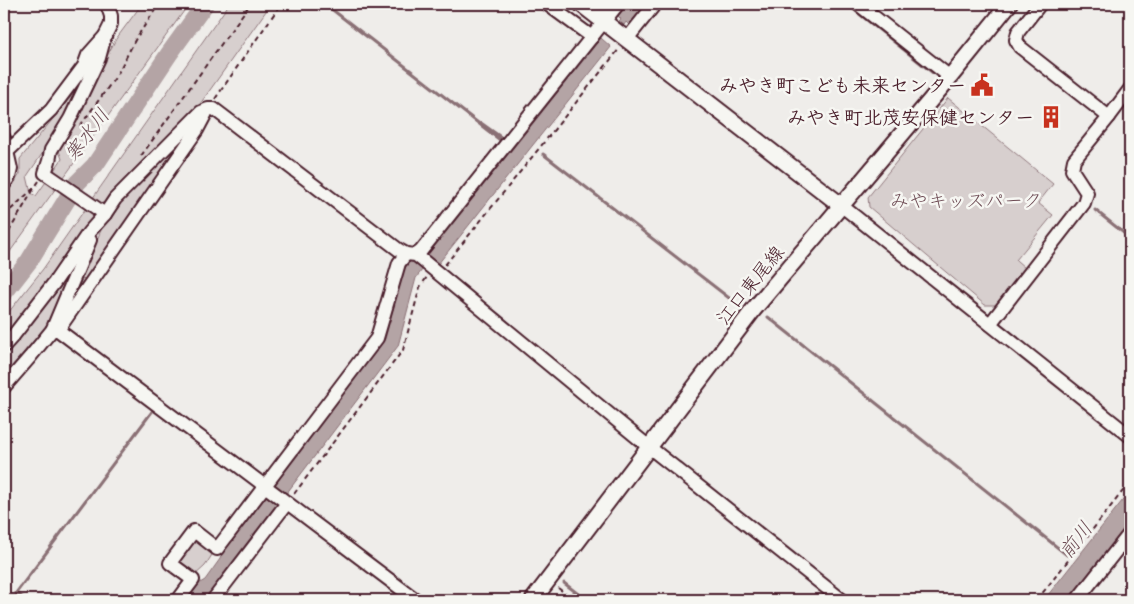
<svg xmlns="http://www.w3.org/2000/svg" width="1134" height="604" font-family="Sriracha,'Klee One',sans-serif">
	<style>
		.green { fill: #d7cfce; stroke: #90777c }
		.water { fill: #b4a4a5; stroke: #8a6f74 }
		.lines { fill: none; stroke-linecap: round; stroke-linejoin: round }
		.stream { stroke: #8a6f74; stroke-width: 3 }
		.river { stroke: #b4a4a5; stroke-width: 18 }
		.minor-casing { stroke: #4a1f2b; stroke-width: 16 }
		.major-casing { stroke: #4a1f2b; stroke-width: 19 }
		.path { stroke: #4a1f2b; stroke-width: 2; stroke-dasharray: 5 4; stroke-linecap: butt }
		.minor { stroke: #f6f6f2; stroke-width: 12 }
		.major { stroke: #f6f6f2; stroke-width: 15 }
		.labels { text-anchor: middle; dominant-baseline: central; stroke-width: 5; stroke-linejoin: round; paint-order: stroke }
		.poi-label { font-size: 19px; font-weight: bold; fill: #4a1f2b; stroke: #f6f6f2; text-anchor: end }
		.park-label { font-size: 19px; fill: #6d4b54; stroke: #f6f6f2 }
		.street-label { font-size: 19px; fill: #4a1f2b; stroke: #f6f6f2 }
		.water-label { font-size: 20px; font-style: italic; fill: #6f4e56; stroke: #f6f6f2 }
	</style>
	<rect width="100%" height="100%" fill="#efedea"/>
	<filter id="ink" filterUnits="userSpaceOnUse"><feTurbulence type="fractalNoise" baseFrequency=".02" numOctaves="2"/><feDisplacementMap in="SourceGraphic" scale="10" xChannelSelector="R" yChannelSelector="G"/><feConvolveMatrix kernelMatrix="1 2 1 2 8 2 1 2 1" color-interpolation-filters="sRGB"/></filter>
	<g filter="url(#ink)">
		<g class="green">
			<polygon points="142,4 189,4 4,260 4,198 20,174 20,159 79,87 63,123 27,176 31,193 36,196 62,159 58,148 116,39"/>
			<polygon points="229,4 271,4 188,121 108,198 46,286 4,338 4,318 43,269"/>
			<polygon points="948,98 1053,184 1038,203 1053,215 1016,260 1025,268 995,305 985,305 869,207 868,197"/>
			<polygon points="185,136 73,300 103,225 119,203"/>
			<polygon points="84,248 50,322 4,375 4,352 49,298"/>
			<polygon points="194,539 201,539 215,550 205,566 193,577 179,564 178,558"/>
		</g>
		<g class="water">
			<polygon points="628,4 646,4 629,25 626,22 624,25 619,21 621,19 618,16"/>
			<polygon points="601,38 611,47 438,264 435,262 433,264 419,267 422,270 416,278 398,346 286,494 282,491 274,502 278,505 205,600 186,600 200,583 205,580 220,559 222,554 266,496 269,498 277,488 274,485 385,339 403,271 410,261 414,263 428,260 430,258 427,256"/>
			<polygon points="1130,491 1130,522 1068,600 1044,600"/>
		</g>
		<g class="lines">
			<g class="stream">
				<polyline points="325,4 500,140"/>
				<polyline points="847,4 933,73"/>
				<polyline points="481,123 502,138"/>
				<polyline points="543,154 742,308"/>
				<polyline points="1095,210 1130,238"/>
				<polyline points="768,317 1067,555"/>
				<polyline points="564,583 586,600"/>
				<polyline points="1087,598 1090,600"/>
				<polyline points="26,600 16,593 154,409"/>
			</g>
			<polyline class="river" points="4,293 29,261 77,183 95,165 169,54 205,4"/>
			<defs>
				<g id="minor">
					<polyline points="547,4 592,37"/>
					<polyline points="596,4 609,15"/>
					<polyline points="858,4 950,77"/>
					<polyline points="105,36 99,58 70,119 51,150 49,161 45,173 105,214"/>
					<polyline points="627,39 655,4"/>
					<polyline points="1109,117 1130,89"/>
					<polyline points="4,138 11,169 9,177 4,184"/>
					<polyline points="7,152 51,110 84,66 88,55 105,36 111,24 111,16 107,4"/>
					<polyline points="842,206 1130,436"/>
					<polyline points="416,255 421,251 618,4"/>
					<polyline points="990,324 1084,203 1087,193 1072,170 1074,160 1109,117 1020,47 1016,40 1018,32 1040,4"/>
					<polyline points="53,328 90,240"/>
					<polyline points="58,330 416,600"/>
					<polyline points="4,346 13,336 54,283 89,232 105,214 115,199 201,112 208,109 214,109 399,250 406,254 416,255 649,447 842,600"/>
					<polyline points="4,387 30,357 52,330 58,330 197,130 206,113"/>
					<polyline points="178,600 193,580 170,563 194,531 217,549 377,338 399,263 406,254"/>
					<polyline points="213,600 287,503"/>
					<polyline points="1077,600 1130,533"/>
				</g>
				<g id="major">
					<polyline points="581,4 842,206"/>
					<polyline points="533,600 754,309 950,77 1009,4"/>
				</g>
			</defs>
			<use href="#minor" class="minor-casing"/>
			<use href="#major" class="major-casing"/>
			<g class="path">
				<polyline points="215,99 281,4"/>
				<polyline points="80,126 117,75 135,40 159,4"/>
				<polyline points="141,156 250,4"/>
				<polyline points="4,216 35,187 39,181"/>
				<polyline points="4,240 35,187"/>
				<polyline points="445,265 620,48"/>
				<polyline points="294,494 403,350 420,287 427,277"/>
				<polyline points="558,588 574,600"/>
				<polyline points="1037,600 1130,482"/>
			</g>
			<use href="#minor" class="minor"/>
			<use href="#major" class="major"/>
		</g>
	</g>
	<defs>
		<symbol id="civic-bare" viewBox="-9 -9 18 18"><path d="M-.6-6.5H3V-4.5H.6V-3L4-1V1h2V6H-6V1h2V-1L-.6-3ZM-1.2 2.5V6h2.4V2.5Z" fill="#c8321e" stroke="#f6f6f2" stroke-width="2.5" paint-order="stroke"/></symbol>
		<symbol id="building-bare" viewBox="-9 -9 18 18"><path d="M-4-6H4V6H1V3H-1V6H-4ZM-2.5-4.3h1.7v1.8h-1.7ZM.8-4.3h1.7v1.8H.8ZM-2.5-1h1.7V.8h-1.7ZM.8-1h1.7V.8H.8Z" fill="#c8321e" stroke="#f6f6f2" stroke-width="2.5" paint-order="stroke"/></symbol>
	</defs>
	<g fill-rule="evenodd">
		<use href="#civic-bare" x="966" y="69" width="32" height="32"/>
		<use href="#building-bare" x="1035" y="101" width="32" height="32"/>
	</g>
	<g class="labels">
		<g class="poi-label">
			<text x="966" y="85">みやき町こども未来センター</text>
			<text x="1034" y="117">みやき町北茂安保健センター</text>
		</g>
		<g class="park-label">
			<text x="966" y="200">みやキッズパーク</text>
		</g>
		<g class="street-label">
			<text transform="translate(750 285) rotate(-51)">江口東尾線</text>
		</g>
		<g class="water-label">
			<text transform="translate(87 135) rotate(-53)">寒水川</text>
			<text transform="translate(1076 540) rotate(-52)">前川</text>
		</g>
	</g>
	<rect width="1134" height="604" fill="none" stroke="#f6f6f2" stroke-width="20"/>
	<rect x="10" y="10" width="1114" height="584" fill="none" stroke="#4a1f2b" stroke-width="2" filter="url(#ink)"/>
</svg>
